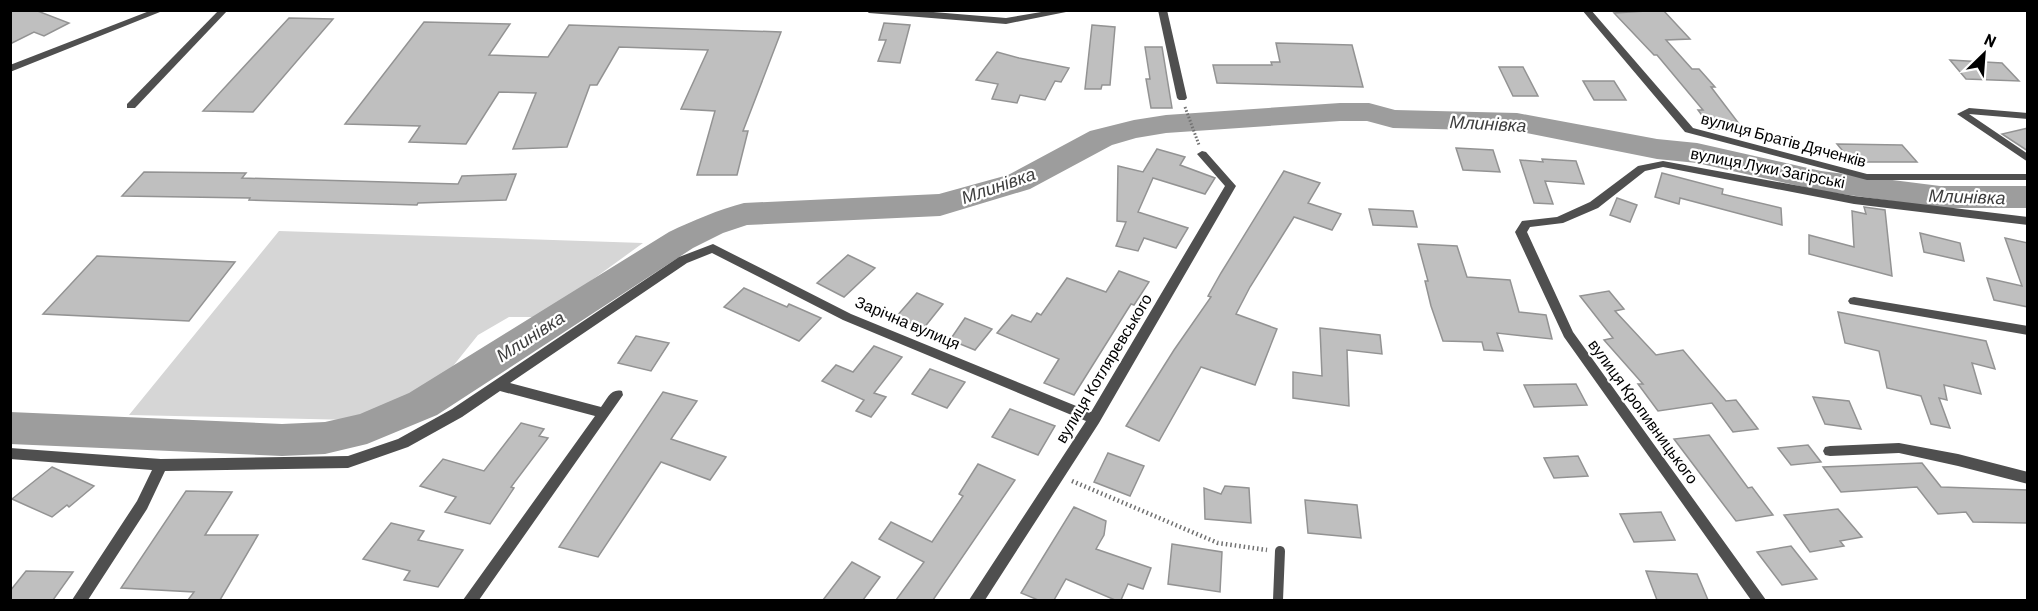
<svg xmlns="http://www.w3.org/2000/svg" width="2038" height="611" font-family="Barlow,sans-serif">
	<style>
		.green { fill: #d6d6d6 }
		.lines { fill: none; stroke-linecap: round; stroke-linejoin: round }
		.river { fill: #9d9d9d; fill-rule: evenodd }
		.building { fill: #bfbfbf; stroke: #939393; stroke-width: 1.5 }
		.path-far1 { stroke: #717171; stroke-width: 3; stroke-dasharray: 1.5 2; stroke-linecap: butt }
		.path { stroke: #717171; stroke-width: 4.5; stroke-dasharray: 1.5 3; stroke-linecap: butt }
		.service { stroke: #4f4f4f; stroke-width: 10 }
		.minor { fill: #4f4f4f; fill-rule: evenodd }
		.labels { text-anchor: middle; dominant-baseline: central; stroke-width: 4.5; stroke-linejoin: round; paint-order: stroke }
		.street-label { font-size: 16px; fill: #000; stroke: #fff }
		.water-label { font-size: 18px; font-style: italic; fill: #3e3e3e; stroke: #fff }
	</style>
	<rect width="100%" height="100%" fill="#fff"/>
	<polygon class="green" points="279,231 643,243 541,317 509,317 478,335 437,386 398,409 354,420 129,415"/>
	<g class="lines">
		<path class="river" d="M1340,103H1369L1395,110L1517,113L1657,139L1697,143L1821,171L1940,186H2028V208H1940L1821,191L1697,163L1657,159L1517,131L1393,128L1367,121H1340L1166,133L1136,138L1112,145L1030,189L940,216L747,225L723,233L693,248L437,415L367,444L325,454L282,456L10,444V412L282,424L325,422L360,414L409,393L669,232C694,220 718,210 744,203L939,194L1008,175L1090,131L1134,120L1166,115Z"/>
	</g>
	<g class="building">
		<polygon points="10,10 35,10 69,23 44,36 34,32 10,44"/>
		<polygon points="1663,10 1690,39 1666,40 1692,69 1699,69 1715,87 1711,87 1743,129 1712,129 1698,110 1703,110 1657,55 1654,55 1614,13"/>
		<polygon points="289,18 333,19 253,112 203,111"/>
		<polygon points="424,22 510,24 489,55 548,57 569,25 781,32 743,131 748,131 737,175 697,175 715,111 681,109 708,50 619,47 597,85 590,85 567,147 513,149 536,93 499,92 466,144 409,142 420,126 345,124"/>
		<polygon points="884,23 910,25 900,63 878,61 886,40 879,40"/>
		<polygon points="1092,25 1115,27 1110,85 1102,85 1101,89 1085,89"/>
		<polygon points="1276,43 1352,45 1363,87 1217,83 1213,65 1272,65 1271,62 1280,62"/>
		<polygon points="1145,47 1162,47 1172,108 1151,108 1146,79 1150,79"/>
		<polygon points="997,52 1019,58 1069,68 1061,82 1055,81 1045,100 1020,95 1017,103 992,99 998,84 976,80"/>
		<polygon points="1950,60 2002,63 2019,81 1966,79"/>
		<polygon points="1499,67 1523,67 1538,96 1513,96"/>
		<polygon points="1583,81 1614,81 1626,100 1594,100"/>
		<polygon points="2028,128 2028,151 2002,134"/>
		<polygon points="1837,144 1902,145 1917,162 1852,162"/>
		<polygon points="1456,148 1493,150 1500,172 1463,170"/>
		<polygon points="1157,149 1185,157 1180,165 1215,178 1205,194 1153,178 1138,212 1188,228 1176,248 1144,238 1138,251 1116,246 1126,222 1117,221 1118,166 1143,172"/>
		<polygon points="1542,159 1576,161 1584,184 1545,181 1553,204 1534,203 1520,160 1543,162"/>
		<polygon points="1284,171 1320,183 1308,203 1341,214 1332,230 1294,217 1250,287 1236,314 1277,329 1255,385 1201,367 1159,441 1126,426 1174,350 1211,297 1208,296 1221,273"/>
		<polygon points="144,172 246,173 242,178 458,184 462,176 516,174 506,200 418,203 417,205 249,200 250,198 122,196"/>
		<polygon points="1662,173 1723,189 1722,194 1781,208 1782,225 1680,198 1679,204 1655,197"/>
		<polygon points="1617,198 1637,205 1630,222 1610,215"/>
		<polygon points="1864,207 1885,210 1892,276 1809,254 1809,235 1854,247 1852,211 1866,214"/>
		<polygon points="1369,209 1413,211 1417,227 1373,225"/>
		<polygon points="1920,233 1960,243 1964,261 1924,252"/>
		<polygon points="2005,238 2028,243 2028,307 1994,300 1987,278 2022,286"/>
		<polygon points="1418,244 1457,246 1467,277 1510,280 1519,312 1546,315 1552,339 1497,333 1503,351 1484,350 1482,342 1443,341 1431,306 1425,281 1428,281"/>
		<polygon points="848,255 875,268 844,297 817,283"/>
		<polygon points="97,256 235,262 189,321 43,314"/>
		<polygon points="1119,271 1149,282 1134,305 1131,304 1074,395 1044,383 1059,359 997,333 1012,315 1031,322 1037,313 1041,315 1067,278 1106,292"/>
		<polygon points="744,288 787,307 789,304 821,318 799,341 724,307"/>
		<polygon points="1609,291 1624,309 1615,311 1656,355 1683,350 1726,401 1736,400 1758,429 1733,432 1712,403 1658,411 1638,384 1643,384 1604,340 1613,338 1580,296"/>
		<polygon points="917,293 943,304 923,329 896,317"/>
		<polygon points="1838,312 1986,341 1995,369 1972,363 1981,394 1944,385 1947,400 1939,398 1950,428 1931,424 1921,396 1887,388 1879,351 1845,343"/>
		<polygon points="965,318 992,329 975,350 950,340"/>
		<polygon points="1320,328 1380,335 1382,354 1347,350 1349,406 1293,398 1293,372 1322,376"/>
		<polygon points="636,336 669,343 651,371 618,363"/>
		<polygon points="874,346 902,357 874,393 886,397 871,417 856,411 864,400 822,381 836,365 853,372"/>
		<polygon points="930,369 965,382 947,408 912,394"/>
		<polygon points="1576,384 1587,405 1534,407 1524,385"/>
		<polygon points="663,392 697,401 671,439 726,457 710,480 661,462 598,557 559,547"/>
		<polygon points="1813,397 1849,401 1861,429 1825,424"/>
		<polygon points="1010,409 1055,426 1038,455 992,437"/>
		<polygon points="521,423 544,429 539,436 548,438 511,487 514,488 490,524 445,512 456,497 420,486 443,459 484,471"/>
		<polygon points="1709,435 1748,488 1752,487 1773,515 1736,521 1674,439"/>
		<polygon points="1808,445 1821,462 1791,465 1778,448"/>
		<polygon points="1108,453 1144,466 1130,496 1094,482"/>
		<polygon points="1578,456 1588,476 1554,478 1544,458"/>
		<polygon points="1922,463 1941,487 2028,490 2028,523 1973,522 1966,512 1938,514 1917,487 1841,492 1823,467"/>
		<polygon points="978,464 1015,480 933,600 896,600 924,562 879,539 891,522 932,542 963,496 959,494"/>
		<polygon points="52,467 94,486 69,507 67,505 52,517 12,499"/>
		<polygon points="1225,486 1249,488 1251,523 1205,519 1204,488 1221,494"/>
		<polygon points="186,491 232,492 205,535 258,535 220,600 188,600 194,592 121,588"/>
		<polygon points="1305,500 1357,505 1361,538 1308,533"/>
		<polygon points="1074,507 1106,521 1104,535 1096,549 1151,568 1143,589 1128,584 1121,600 1115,600 1066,579 1054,600 1038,600 1021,593"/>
		<polygon points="1838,509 1862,537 1840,541 1844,546 1810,552 1784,515"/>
		<polygon points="1661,512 1675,540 1634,542 1620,514"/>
		<polygon points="391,523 424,531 418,540 463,550 438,587 404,580 410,571 363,559"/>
		<polygon points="1172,544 1222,552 1220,592 1168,584"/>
		<polygon points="1791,546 1817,579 1782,585 1757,552"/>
		<polygon points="852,562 880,577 863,600 823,600"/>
		<polygon points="26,571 73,572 53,600 10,600 10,591"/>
		<polygon points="1646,571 1697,574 1708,600 1657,600"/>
	</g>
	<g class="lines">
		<polyline class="path-far1" points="1185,107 1199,145"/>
		<polyline class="path" points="1072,481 1218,543 1267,550"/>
		<polyline class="service" points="1278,600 1280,551"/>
		<g class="minor">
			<polygon points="152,10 165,10 10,72 10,65"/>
			<polygon points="219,10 228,10 135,108 127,108 127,104"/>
			<polygon points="865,10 909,10 1006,18 1053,10 1076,10 1006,24 869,13"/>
			<polygon points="1158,10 1167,10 1187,98 1185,100 1179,100 1177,98"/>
			<polygon points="1582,10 1591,10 1693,128 1867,174 2028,174 2028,180 1867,180 1685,132"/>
			<polygon points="1969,108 2028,113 2028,119 1969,114 2028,154 2028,162 1957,114"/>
			<path d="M1202,151L1206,152L1236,186L1099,423L985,600H969L1086,421L843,320L712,253L687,263L510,383L601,407C607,399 611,388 622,391L623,395L479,600H463L595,416L500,391L462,417L408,447L348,468L165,471L147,509L88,600H72L137,501L152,470L10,459V448L161,459L348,456L398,439L452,409L679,257L713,244L851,314L1091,412L1225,186L1197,154Z"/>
			<polygon points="1663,161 1854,196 2028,217 2028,225 1854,204 1663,167 1645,171 1598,208 1563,223 1530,227 1527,232 1573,332 1766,600 1751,600 1564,337 1515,232 1522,221 1557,217 1590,202 1638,166"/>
			<polygon points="1854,297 2028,326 2028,335 1850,304 1848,301 1850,298"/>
			<polygon points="1899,443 1958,454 2028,472 2028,484 1958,466 1899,453 1830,456 1825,455 1823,451 1825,447 1830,446"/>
		</g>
	</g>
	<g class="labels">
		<g class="street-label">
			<text transform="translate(1784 139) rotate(15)">вулиця Братів Дяченків</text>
			<text transform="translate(1768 167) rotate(11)">вулиця Луки Загірські</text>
			<text transform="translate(908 322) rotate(23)">Зарічна вулиця</text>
			<text transform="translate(1103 368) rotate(-59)">вулиця Котляревського</text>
			<text transform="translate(1644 411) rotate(54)">вулиця Кропивницького</text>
		</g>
		<g class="water-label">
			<text transform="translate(1488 123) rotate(3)">Млинівка</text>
			<text transform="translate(998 185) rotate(-19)">Млинівка</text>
			<text transform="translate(1967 196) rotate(2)">Млинівка</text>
			<text transform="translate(530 336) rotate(-33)">Млинівка</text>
		</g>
	</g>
	<rect width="2038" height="611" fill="none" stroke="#000000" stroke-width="24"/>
	<g transform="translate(1984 54) rotate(25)" stroke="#ffffff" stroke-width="4.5" paint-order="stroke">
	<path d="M0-4.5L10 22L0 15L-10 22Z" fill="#000000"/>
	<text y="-9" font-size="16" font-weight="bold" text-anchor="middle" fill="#000000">N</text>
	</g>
</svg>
